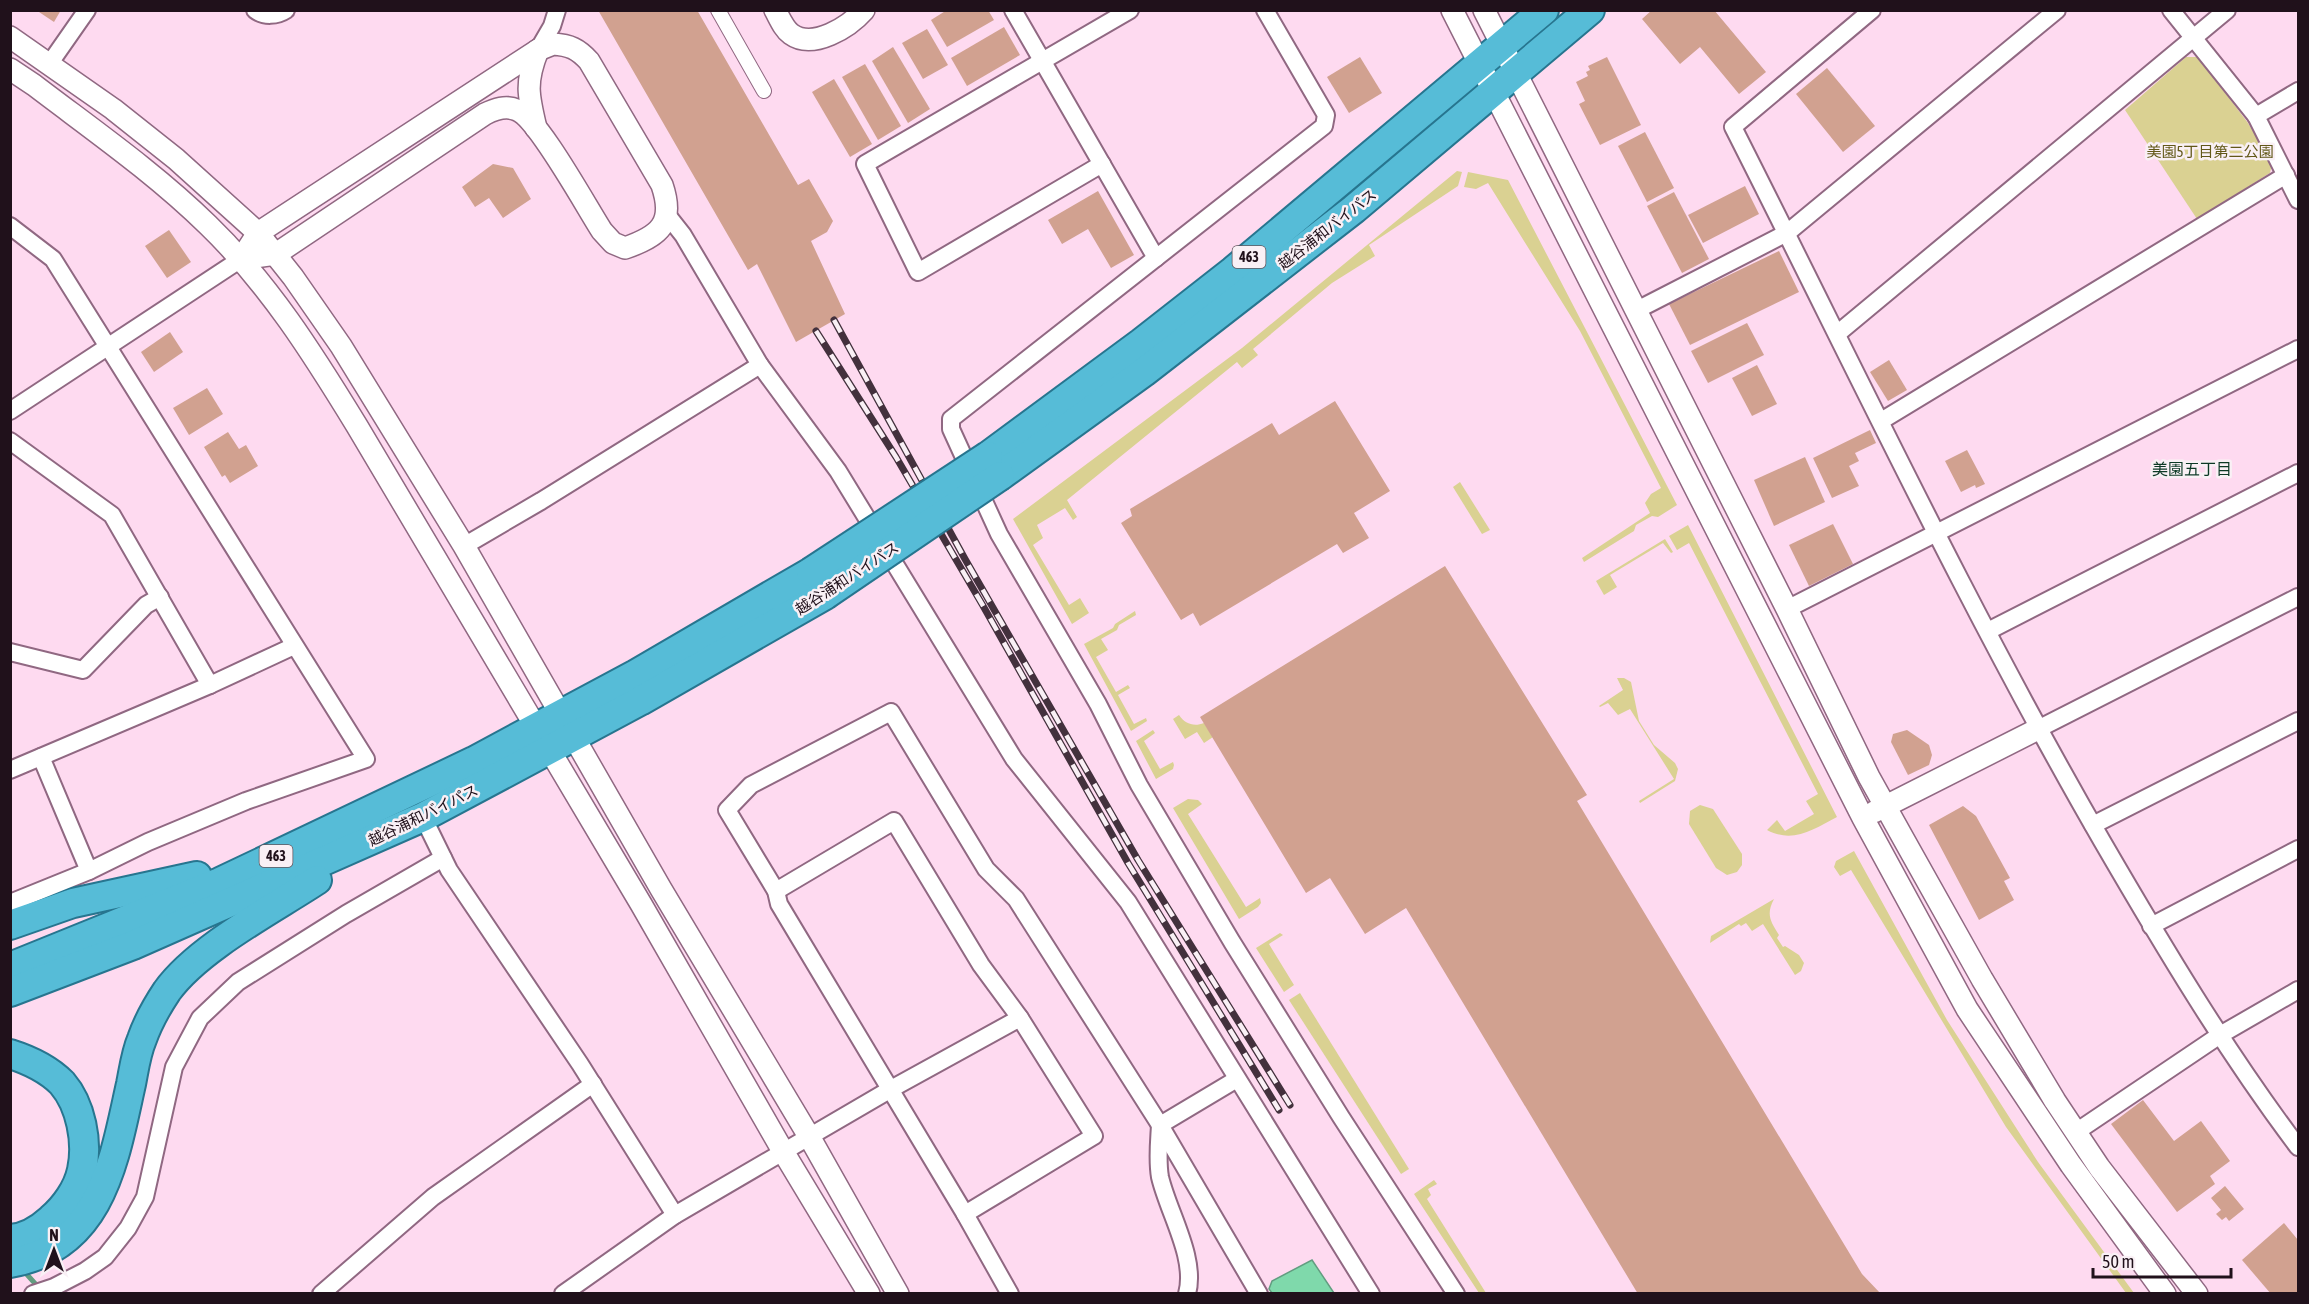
<svg xmlns="http://www.w3.org/2000/svg" width="2309" height="1304" font-family="'Asap Condensed','Noto Sans JP',sans-serif">
	<style>
		.green { fill: #dad192 }
		.water { fill: #7fd9ab; stroke: #629d80; stroke-width: 1.5 }
		.lines { fill: none; stroke-linecap: round; stroke-linejoin: round }
		.stream { stroke: #629d80; stroke-width: 5 }
		.building { fill: #d1a190 }
		.pedestrian-casing { stroke: #906882; stroke-width: 16 }
		.minor-casing { stroke: #906882; stroke-width: 20 }
		.tertiary-casing { stroke: #906882; stroke-width: 24 }
		.trunk-casing { stroke: #27758f; stroke-width: 32 }
		.pedestrian { stroke: #fff; stroke-width: 14 }
		.minor { stroke: #fff; stroke-width: 16 }
		.tertiary { stroke: #fff; stroke-width: 21 }
		.trunk { stroke: #56bcd7; stroke-width: 28 }
		.rail-casing { stroke: #43313d; stroke-width: 7 }
		.rail { stroke: #f9f0f5; stroke-width: 4.5; stroke-dasharray: 14; stroke-linecap: butt }
		.trunk-bridge-casing { stroke: #27758f; stroke-width: 32; stroke-linecap: butt }
		.trunk-bridge { stroke: #56bcd7; stroke-width: 28 }
		.labels { text-anchor: middle; dominant-baseline: central; stroke-width: 5; stroke-linejoin: round; paint-order: stroke }
		.shield { fill: #f9f0f5; stroke: #61545c; stroke-width: 1.5 }
		.shield-label { font-size: 14px; font-weight: bold; fill: #20111b }
		.park-label { font-size: 15px; fill: #625818; stroke: #f9f0f5 }
		.street-label { font-size: 15px; fill: #20111b; stroke: #f9f0f5 }
		.neighbourhood-label { font-size: 16px; fill: #0c3925; stroke: #f9f0f5 }
	</style>
	<rect width="100%" height="100%" fill="#fedaf0"/>
	<g class="green">
		<polygon points="2186,57 2198,57 2248,123 2272,164 2270,173 2197,219 2125,110"/>
		<polygon points="1457,171 1462,172 1458,186 1369,245 1375,256 1332,283 1253,349 1258,355 1242,368 1237,362 1067,500 1077,517 1073,520 1065,508 1037,525 1043,538 1033,545 1069,605 1080,598 1089,613 1072,624 1013,519 1242,348"/>
		<polygon points="1468,172 1508,180 1677,505 1658,517 1652,516 1636,525 1634,531 1584,562 1582,558 1650,513 1645,503 1651,494 1661,488 1580,331 1488,183 1476,189 1464,187"/>
		<polygon points="1460,482 1490,530 1482,534 1453,487"/>
		<path d="M1688,525L1837,817C1814,829 1793,844 1767,830L1777,820L1785,831L1814,814L1806,801L1818,794L1689,543L1677,550L1669,536Z"/>
		<polygon points="1665,539 1673,552 1671,553 1663,543 1610,575 1617,587 1604,595 1596,581"/>
		<polygon points="1135,611 1136,615 1119,625 1117,630 1101,639 1108,650 1096,657 1116,692 1128,685 1130,688 1118,695 1134,724 1146,718 1147,721 1131,731 1084,644 1113,628 1115,624"/>
		<polygon points="1617,678 1624,678 1631,682 1639,721 1654,745 1675,763 1678,769 1675,781 1640,803 1639,801 1674,779 1630,709 1618,715 1608,703 1600,707 1599,706 1623,690"/>
		<path d="M1179,715C1185,724 1194,727 1204,723L1213,737L1204,743L1197,732L1185,739L1173,719Z"/>
		<polygon points="1153,730 1155,733 1144,741 1160,769 1173,762 1174,765 1173,769 1156,779 1136,741"/>
		<polygon points="1188,799 1198,800 1202,804 1188,814 1246,907 1260,898 1261,903 1258,907 1239,919 1173,808"/>
		<polygon points="1700,805 1713,809 1742,854 1742,865 1737,872 1727,875 1716,868 1689,824 1690,811"/>
		<polygon points="1854,851 1947,1020 2038,1162 2134,1293 2126,1293 2006,1127 1851,870 1840,876 1834,867 1836,861"/>
		<path d="M1774,899C1766,914 1770,921 1779,935L1777,938L1783,947L1785,946L1799,955L1804,963L1801,971L1795,975L1763,924L1752,931L1746,923L1741,926L1739,924L1710,943L1711,936Z"/>
		<polygon points="1280,933 1283,935 1269,944 1294,985 1284,992 1256,948"/>
		<polygon points="1300,993 1409,1169 1401,1174 1289,1000"/>
		<polygon points="1434,1180 1437,1184 1428,1189 1431,1195 1427,1199 1486,1293 1479,1293 1414,1194"/>
	</g>
	<polygon class="water" points="1312,1260 1334,1293 1272,1293 1269,1289 1272,1281"/>
	<g class="lines">
		<polyline class="stream" points="23,1270 39,1288"/>
	</g>
	<g class="building">
		<polygon points="36,10 61,10 54,22"/>
		<polygon points="598,10 697,10 798,185 809,179 833,221 827,232 811,241 845,314 796,342 757,264 748,270"/>
		<polygon points="947,10 988,10 994,20 947,47 931,20"/>
		<polygon points="1652,10 1714,10 1766,72 1739,94 1700,47 1680,64 1642,19"/>
		<polygon points="1004,27 1020,55 967,86 951,58"/>
		<polygon points="927,29 948,65 923,79 902,43"/>
		<polygon points="893,47 930,109 908,123 872,61"/>
		<polygon points="1360,57 1382,93 1349,113 1327,77"/>
		<polygon points="1607,57 1641,125 1600,145 1579,104 1585,101 1576,82 1588,76 1586,72 1590,70 1588,66"/>
		<polygon points="865,64 901,126 878,140 842,77"/>
		<polygon points="1827,68 1875,126 1843,152 1796,94"/>
		<polygon points="834,79 872,144 850,157 812,92"/>
		<polygon points="1645,132 1674,188 1647,202 1618,146"/>
		<polygon points="493,164 513,168 531,199 503,218 489,198 475,207 462,187"/>
		<polygon points="1745,186 1759,214 1703,243 1688,215"/>
		<polygon points="1098,191 1134,255 1111,268 1088,229 1062,244 1048,220"/>
		<polygon points="1674,192 1709,259 1682,273 1647,206"/>
		<polygon points="169,230 191,262 167,278 145,246"/>
		<polygon points="1779,251 1799,292 1690,345 1669,304"/>
		<polygon points="1747,323 1764,355 1708,383 1691,351"/>
		<polygon points="170,332 183,352 154,372 141,352"/>
		<polygon points="1889,360 1907,390 1888,401 1870,372"/>
		<polygon points="1757,365 1777,404 1752,416 1732,378"/>
		<polygon points="207,388 223,414 189,435 173,408"/>
		<polygon points="1335,401 1390,491 1354,513 1369,538 1343,553 1337,544 1200,626 1193,613 1181,620 1121,523 1132,516 1130,509 1272,423 1279,435"/>
		<polygon points="1870,430 1876,443 1855,453 1859,461 1849,466 1859,486 1832,498 1813,458"/>
		<polygon points="228,432 239,449 246,445 258,466 230,483 225,475 222,477 204,447"/>
		<polygon points="1967,450 1985,484 1976,488 1975,485 1961,492 1945,461"/>
		<polygon points="1805,457 1825,502 1774,526 1754,480"/>
		<polygon points="1833,524 1853,564 1809,586 1789,545"/>
		<polygon points="1445,566 1587,795 1577,801 1862,1274 1881,1294 1638,1294 1406,908 1365,934 1330,878 1306,893 1200,717"/>
		<polygon points="1907,730 1929,745 1932,755 1929,765 1908,775 1891,742 1893,734"/>
		<polygon points="1963,806 1976,816 2010,878 2004,881 2014,900 1979,920 1929,825"/>
		<polygon points="2143,1100 2174,1141 2201,1121 2230,1161 2210,1176 2215,1184 2177,1212 2111,1124"/>
		<polygon points="2225,1186 2244,1209 2229,1221 2226,1217 2222,1220 2216,1214 2221,1210 2211,1198"/>
		<polygon points="2284,1223 2298,1240 2298,1294 2271,1294 2242,1260"/>
	</g>
	<g class="lines">
		<defs>
			<polyline id="pedestrian" points="718,10 764,91"/>
			<g id="minor">
				<path d="M255,10C264,17 277,16 286,10"/>
				<polyline points="1013,10 1156,258"/>
				<polyline points="1265,10 1326,115 1324,126 951,419 951,429 999,534 1098,704 1139,785 1232,942 1341,1117 1456,1294"/>
				<path d="M1872,10L1733,127C1854,366 1968,609 2102,841C2163,946 2225,1050 2298,1147"/>
				<polyline points="2171,10 2256,116"/>
				<polyline points="538,50 552,26 557,10"/>
				<polyline points="50,63 87,10"/>
				<polyline points="2298,91 2256,116 2298,200"/>
				<polyline points="1102,164 918,272 865,164 1130,10"/>
				<polyline points="10,226 53,259 366,759 246,801 148,842 89,871 10,903"/>
				<polyline points="1635,311 1787,233 2057,10"/>
				<polyline points="1837,334 2227,10"/>
				<polyline points="760,365 838,471 1014,759 1128,902 1371,1294"/>
				<polyline points="10,411 241,259"/>
				<polyline points="1881,421 2286,175"/>
				<polyline points="10,441 112,515 210,685"/>
				<polyline points="464,546 541,501 760,365 683,235 668,216"/>
				<polyline points="1787,609 2298,349"/>
				<polyline points="1988,631 2298,473"/>
				<polyline points="10,652 83,670 146,605 160,597"/>
				<polyline points="2038,729 2298,597"/>
				<polyline points="41,757 89,871"/>
				<polyline points="10,770 210,685 294,646"/>
				<polyline points="423,817 449,870 580,1064 675,1215"/>
				<polyline points="2093,825 2298,721"/>
				<polyline points="776,891 894,821 981,965 1020,1018 1094,1136 965,1214 1010,1294"/>
				<polyline points="2151,926 2298,849"/>
				<polyline points="2076,1132 2220,1035 2298,990"/>
				<polyline points="965,1214 779,904 776,891 727,810 751,785 891,712 986,869 1016,899 1160,1125 1259,1294"/>
				<polyline points="33,1294 54,1287 85,1271 105,1257 128,1228 145,1197 174,1067 200,1018 238,982 346,914 443,858"/>
				<polyline points="321,1294 433,1197 593,1084"/>
				<polyline points="563,1294 675,1215 891,1089 1020,1018"/>
				<path d="M1187,1294C1197,1258 1168,1212 1160,1177C1157,1160 1159,1143 1160,1125L1237,1079"/>
			</g>
			<g id="tertiary">
				<path d="M775,10C780,19 784,29 791,34C813,50 849,27 864,10"/>
				<polyline points="1452,10 1863,818 1967,1009 2071,1165 2165,1294"/>
				<polyline points="1484,10 1787,609 1869,777 1903,838 1982,979 2055,1101 2099,1167 2197,1294"/>
				<polyline points="10,37 113,109 176,159 258,233 293,277 341,346 464,546 661,889 810,1138 898,1294"/>
				<path d="M553,44C570,45 578,49 589,61L662,185C675,223 660,236 625,248L613,243L602,231C587,208 538,118 517,110C506,105 495,109 485,114L276,254L241,259L258,233L538,50Z"/>
				<path d="M10,69L34,85C93,130 155,173 208,225C269,284 313,354 357,426L641,904L784,1153L869,1294"/>
				<path d="M536,128C528,95 525,82 538,50"/>
				<polyline points="1874,812 2038,729"/>
			</g>
			<g id="trunk">
				<polyline points="988,456 1141,343 1233,271 1544,10"/>
				<polyline points="1000,476 1144,372 1354,209 1590,10"/>
				<polyline points="10,925 73,903 197,876"/>
				<polyline points="10,967 220,882 474,761 636,674 811,572"/>
				<polyline points="10,992 133,945 423,817 640,701 825,595"/>
				<path d="M10,1054C29,1060 48,1069 62,1083C81,1105 88,1142 82,1170C78,1189 65,1207 51,1219C40,1229 25,1238 10,1239"/>
				<path d="M10,1263C102,1247 114,1160 131,1084C134,1069 136,1053 142,1039C148,1022 157,1006 167,991C198,948 273,909 317,880"/>
			</g>
		</defs>
		<use href="#pedestrian" class="pedestrian-casing"/>
		<use href="#minor" class="minor-casing"/>
		<use href="#tertiary" class="tertiary-casing"/>
		<use href="#trunk" class="trunk-casing"/>
		<use href="#pedestrian" class="pedestrian"/>
		<use href="#minor" class="minor"/>
		<use href="#tertiary" class="tertiary"/>
		<use href="#trunk" class="trunk"/>
		<defs>
			<g id="rail">
				<polyline points="834,320 965,559 1138,860 1290,1105"/>
				<polyline points="816,331 896,457 982,604 1128,863 1279,1110"/>
			</g>
		</defs>
		<use href="#rail" class="rail-casing"/>
		<use href="#rail" class="rail"/>
		<defs>
			<g id="trunk-bridge">
				<polyline points="811,572 988,456"/>
				<polyline points="825,595 1000,476"/>
			</g>
		</defs>
		<use href="#trunk-bridge" class="trunk-bridge-casing"/>
		<use href="#trunk-bridge" class="trunk-bridge"/>
	</g>
	<g class="labels">
		<g class="shield">
			<rect x="1232.5" y="246" width="33" height="22" rx="4.5"/>
			<rect x="259.5" y="845" width="33" height="22" rx="4.5"/>
		</g>
		<g class="shield-label">
			<text x="1249" y="257">463</text>
			<text x="276" y="856">463</text>
		</g>
		<g class="park-label">
			<text x="2210" y="151">美園5丁目第二公園</text>
		</g>
		<g class="street-label">
			<text transform="translate(1327 229) rotate(-38)">越谷浦和バイパス</text>
			<text transform="translate(847 578) rotate(-33)">越谷浦和バイパス</text>
			<text transform="translate(423 815) rotate(-26)">越谷浦和バイパス</text>
		</g>
		<g class="neighbourhood-label">
			<text x="2192" y="469">美園五丁目</text>
		</g>
	</g>
	<rect width="2309" height="1304" fill="none" stroke="#20111b" stroke-width="24"/>
	<g transform="translate(54 1250)" stroke="#f9f0f5" stroke-width="4.5" paint-order="stroke">
	<path d="M0-4.5L10 22L0 15L-10 22Z" fill="#20111b"/>
	<text y="-9" font-size="16" font-weight="bold" text-anchor="middle" fill="#20111b">N</text>
	</g>
	<path d="M2093 1268v9h138v-9" fill="none" stroke="#20111b" stroke-width="3"/>
	<text x="2102" y="1268" font-size="18" fill="#20111b" stroke="#f9f0f5" stroke-width="4.5" paint-order="stroke">50 m</text>
</svg>
